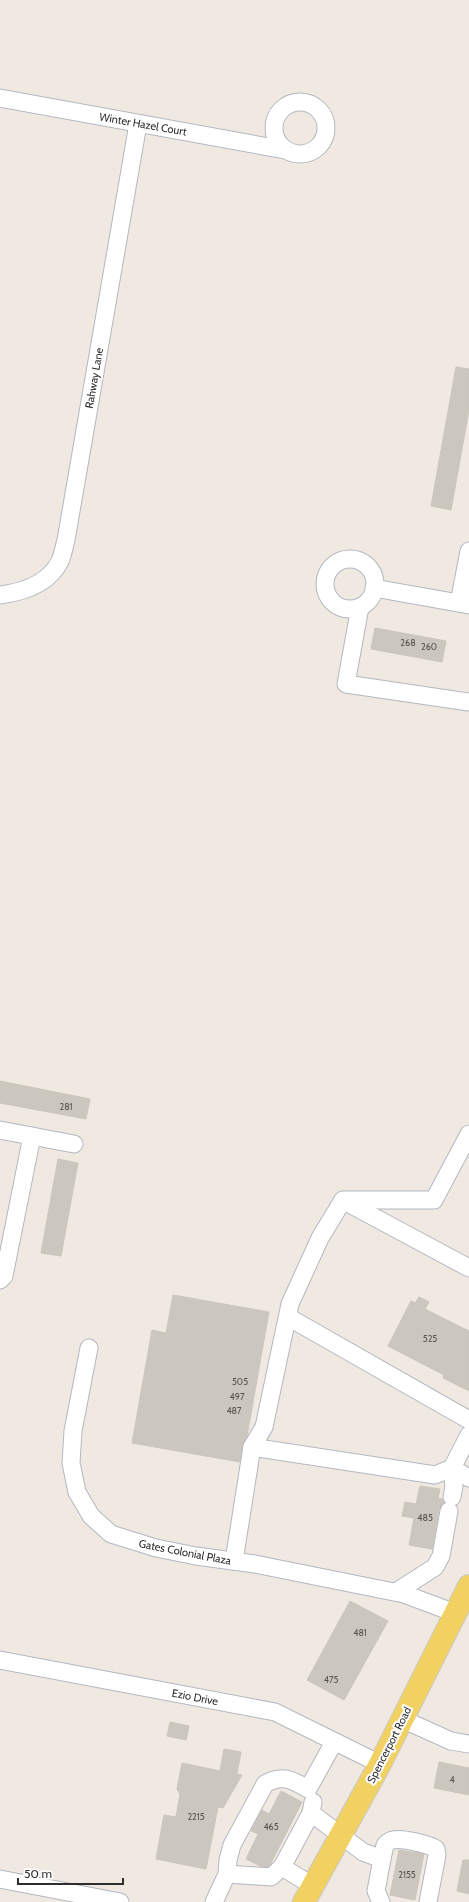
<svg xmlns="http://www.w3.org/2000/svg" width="469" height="1902" font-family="Cabin,sans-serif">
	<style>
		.building { fill: #cbc7bf; stroke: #cbc5ba }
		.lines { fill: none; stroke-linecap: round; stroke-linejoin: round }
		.minor-casing { stroke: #b4b7c1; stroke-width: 19 }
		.major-casing { stroke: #c9c9c9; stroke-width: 24 }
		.minor { stroke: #fff; stroke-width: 17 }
		.major { stroke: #f2d163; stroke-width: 22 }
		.labels { text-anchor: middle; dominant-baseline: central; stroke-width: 4; stroke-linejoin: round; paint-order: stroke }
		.number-label { font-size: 9px; fill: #555452 }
		.street-label { font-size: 11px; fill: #2e2e2e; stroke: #fff }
	</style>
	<rect width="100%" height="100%" fill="#efe9e1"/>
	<g class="building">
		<polygon points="456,367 469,369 469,410 451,510 431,506"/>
		<polygon points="375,628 446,641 442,662 371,649"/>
		<polygon points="0,1081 90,1099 86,1119 0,1103"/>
		<polygon points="58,1159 78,1163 61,1256 41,1253"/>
		<polygon points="173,1295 269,1312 247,1436 242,1445 240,1462 132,1443 152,1330 166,1333"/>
		<polygon points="419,1297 429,1302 425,1309 469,1331 469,1391 443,1378 444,1375 388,1346 411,1301 415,1303"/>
		<polygon points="420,1486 440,1489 438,1498 442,1499 444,1503 439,1509 432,1549 409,1545 414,1518 402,1516 405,1502 416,1504"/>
		<polygon points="350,1601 388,1621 344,1700 307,1680"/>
		<polygon points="170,1722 189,1726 186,1740 167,1736"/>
		<polygon points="224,1749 241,1752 237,1774 242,1775 223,1808 218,1807 206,1869 156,1859 164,1815 176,1817 180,1794 177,1789 182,1763 220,1771"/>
		<polygon points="439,1762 469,1768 469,1795 434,1788"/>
		<polygon points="281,1791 302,1802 270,1865 267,1867 260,1866 246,1859 258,1834 251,1831 262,1810 269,1814"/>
		<polygon points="399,1850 424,1854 415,1900 390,1895"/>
		<polygon points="463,1860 469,1860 469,1894 457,1891"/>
	</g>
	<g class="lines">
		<defs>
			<g id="minor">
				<polyline points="0,98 285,150"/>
				<circle cx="300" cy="128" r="26"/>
				<circle cx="350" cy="584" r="25"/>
				<polyline points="374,588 469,605"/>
				<path d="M0,595C23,592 49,584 60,561C63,555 64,547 66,540L138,124"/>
				<polyline points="459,603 469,551"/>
				<polyline points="360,607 346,684 469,702"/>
				<polyline points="0,1130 74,1144"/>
				<polyline points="346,1202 469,1268"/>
				<polyline points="0,1280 4,1276 32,1136"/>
				<polyline points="288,1317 469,1420"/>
				<polyline points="89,1348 73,1431 71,1463 77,1492 91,1516 111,1534 156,1548 196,1556 255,1564 404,1594 455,1613"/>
				<polyline points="469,1435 452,1468 469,1478"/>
				<polyline points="252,1447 264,1427 290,1304 320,1238 343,1200 434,1200 469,1134"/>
				<polyline points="234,1561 252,1447 435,1475 452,1468 454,1486 452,1497"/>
				<polyline points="396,1592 435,1567 441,1556 449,1511"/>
				<polyline points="0,1660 275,1712 380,1764"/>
				<polyline points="402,1719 451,1741 469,1744"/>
				<path d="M311,1813L363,1852L382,1859L385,1845C387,1843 390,1840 393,1840C402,1838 429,1844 436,1849L437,1855L428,1902"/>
				<polyline points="282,1867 313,1886"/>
				<polyline points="227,1874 271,1877 282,1867 311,1813 313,1802"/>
				<polyline points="0,1879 120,1902"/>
				<path d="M214,1902L227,1874L228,1860L232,1845L265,1784C283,1774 292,1780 308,1789L334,1742"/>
				<polyline points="381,1902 376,1891 382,1859"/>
			</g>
			<polyline id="major" points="304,1902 380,1764 469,1586"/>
		</defs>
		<use href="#minor" class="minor-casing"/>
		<use href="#major" class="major-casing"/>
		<use href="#minor" class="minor"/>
		<use href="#major" class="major"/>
	</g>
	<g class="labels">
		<g class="number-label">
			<text x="408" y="642">268</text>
			<text x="429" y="646">260</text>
			<text x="66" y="1106">281</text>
			<text x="430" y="1338">525</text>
			<text x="240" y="1381">505</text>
			<text x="237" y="1396">497</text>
			<text x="234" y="1410">487</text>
			<text x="425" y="1517">485</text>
			<text x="360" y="1632">481</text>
			<text x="331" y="1679">475</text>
			<text x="452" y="1779">4</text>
			<text x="196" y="1816">2215</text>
			<text x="271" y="1826">465</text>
			<text x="407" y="1874">2155</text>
		</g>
		<g class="street-label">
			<text transform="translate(143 124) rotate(10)">Winter Hazel Court</text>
			<text transform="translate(94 378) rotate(-80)">Rahway Lane</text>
			<text transform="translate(185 1552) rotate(11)">Gates Colonial Plaza</text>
			<text transform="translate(195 1697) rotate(11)">Ezio Drive</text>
			<text transform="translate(389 1745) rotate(-63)">Spencerport Road</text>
		</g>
	</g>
	<path d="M18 1878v6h105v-6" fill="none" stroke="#2e2e2e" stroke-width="2"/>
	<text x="24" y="1878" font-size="12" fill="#2e2e2e" stroke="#ffffff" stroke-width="3" paint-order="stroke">50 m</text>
</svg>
